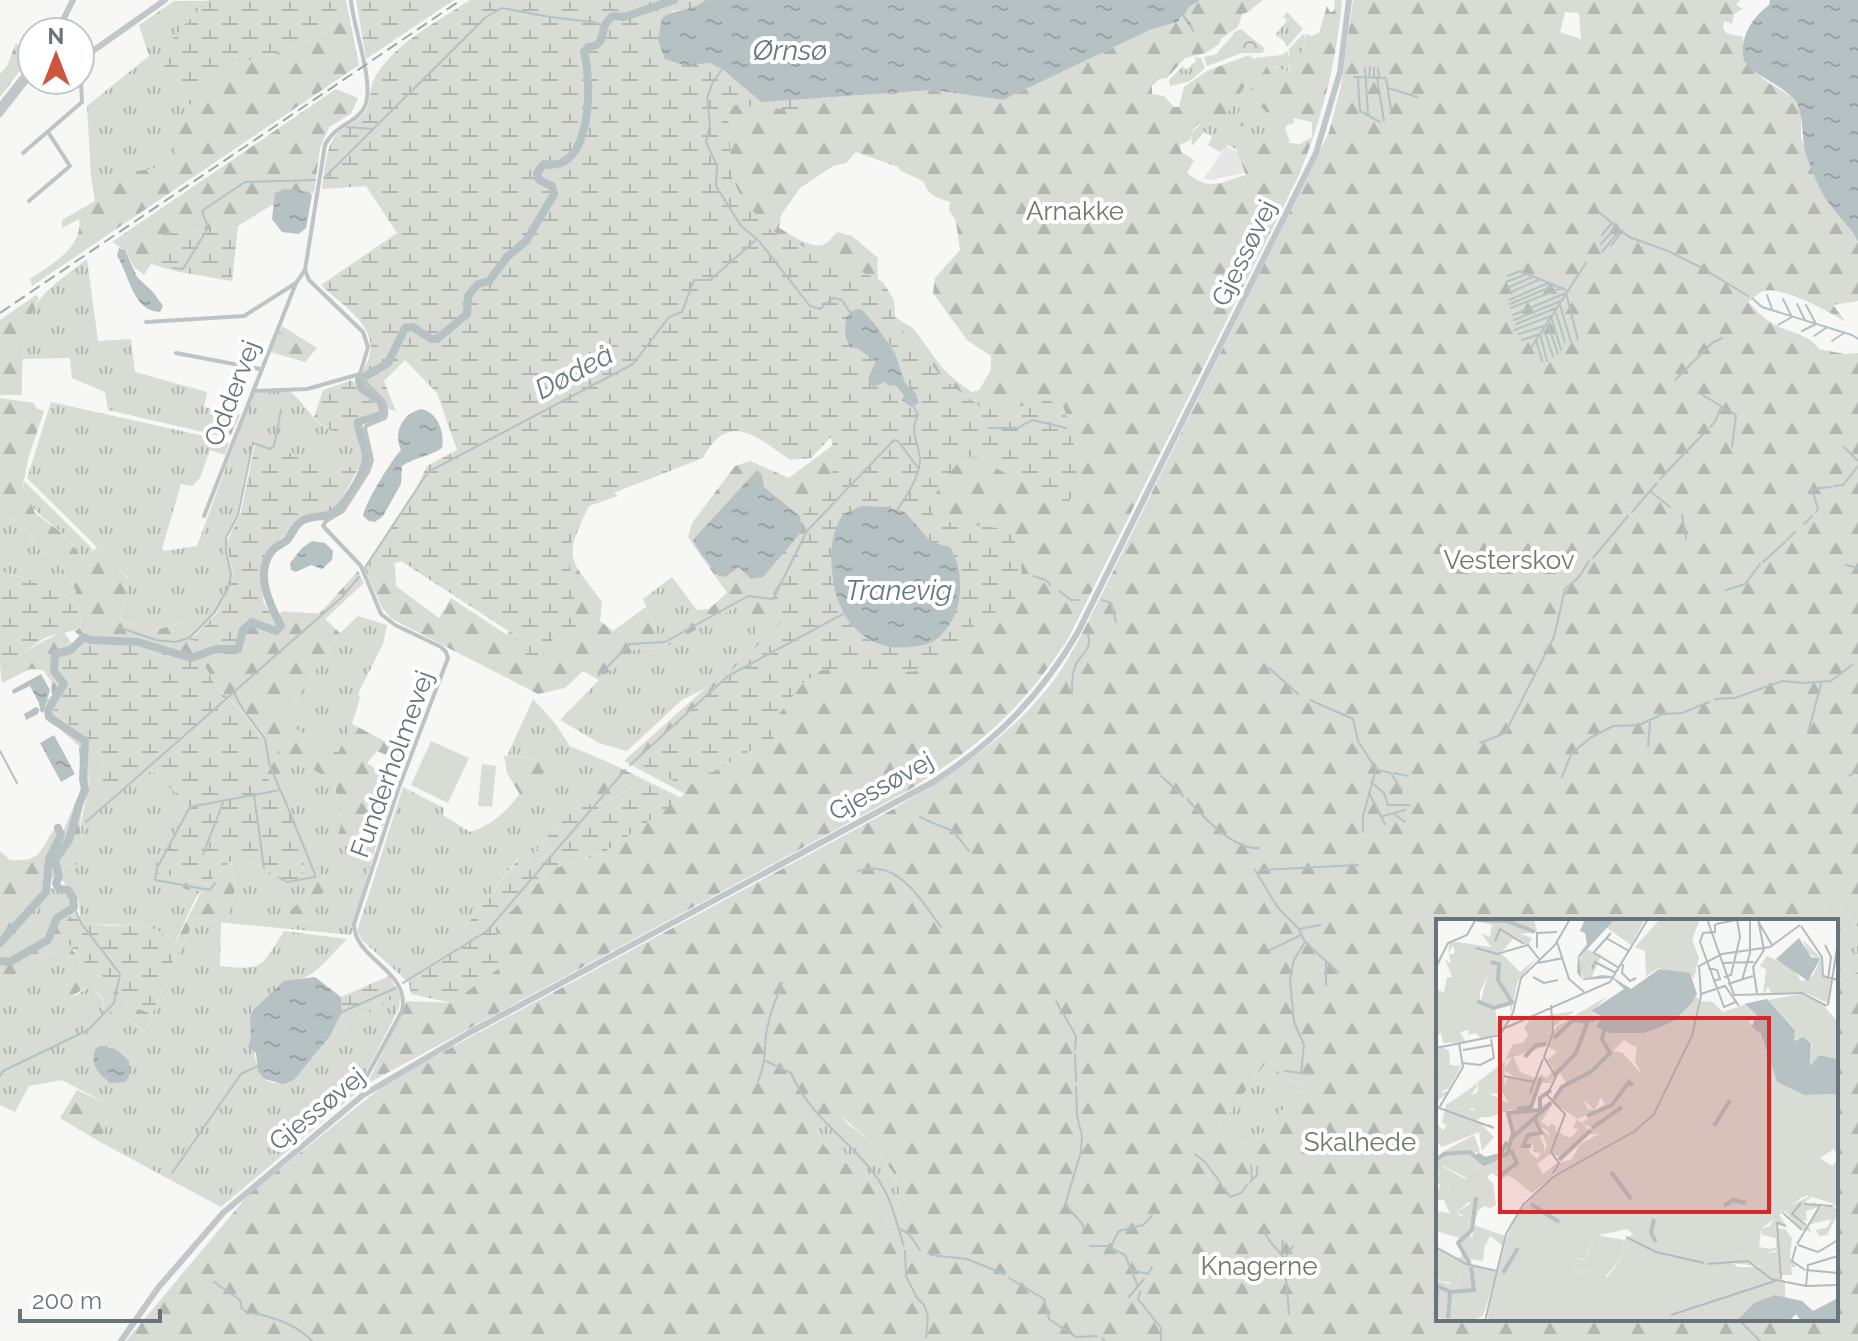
<svg xmlns="http://www.w3.org/2000/svg" width="1858" height="1341" font-family="Raleway,sans-serif">
	<style>
		.built { fill: #e5e6e5 }
		.grass { fill: url(#grass-tufts) }
		.forest { fill: url(#forest-firs); fill-rule: evenodd }
		.wetland { fill: url(#wetland-marsh); fill-rule: evenodd }
		.park { fill: url(#park-crowns) }
		.pitch { fill: #d8dcd4 }
		.water { fill: url(#water-ripples) }
		.lines { fill: none; stroke-linecap: round; stroke-linejoin: round }
		.stream { stroke: #b6c1c4; stroke-width: 2 }
		.river { stroke: #b6c1c4; stroke-width: 8 }
		.street { stroke: #bfc3c6; stroke-width: 4 }
		.secondary { stroke: #c0c6ca; stroke-width: 6 }
		.rail { stroke: #a1a7ab; stroke-width: 2; stroke-dasharray: 12 6; stroke-linecap: butt }
		.labels { text-anchor: middle; dominant-baseline: central; stroke-width: 8; stroke-linejoin: round; paint-order: stroke }
		.park-label { font-size: 26px; fill: #6d7a68; stroke: #fff }
		.street-label { font-size: 26px; fill: #66747c; stroke: #fff }
		.water-label { font-size: 28px; font-style: italic; fill: #66797e; stroke: #fff }
		.inset-river { fill: none; stroke: #b6c1c4; stroke-width: 4 }
		.inset-road { fill: none; stroke: #b4bbbe; stroke-width: 2 }
		.view { fill: #d62828; fill-opacity: 0.15; stroke: #d62828; stroke-width: 4 }
		.inset-edge { fill: none; stroke: #66747c; stroke-width: 4 }
	</style>
	<defs>
		<pattern id="grass-tufts" width="24" height="20" patternUnits="userSpaceOnUse" patternTransform="scale(2)"><rect width="24" height="20" fill="#d8dcd4"/><path d="M3 7l-1-3M5 7V3M7 7l1-3M15 17l-1-3M17 17v-4M19 17l1-3" fill="none" stroke="#b3b7b1"/></pattern>
		<pattern id="forest-firs" width="22" height="20" patternUnits="userSpaceOnUse" patternTransform="scale(2)"><rect width="22" height="20" fill="#d8dcd4"/><path d="M5 1l3.5 6h-7zM16 11l3.5 6h-7z" fill="#b3b7b1"/></pattern>
		<pattern id="wetland-marsh" width="20" height="14" patternUnits="userSpaceOnUse" patternTransform="scale(2)"><rect width="20" height="14" fill="#d8dcd4"/><path d="M1 5h8M5 5V1M11 12h8M15 12V8" fill="none" stroke="#b3b7b1"/></pattern>
		<pattern id="park-crowns" width="20" height="18" patternUnits="userSpaceOnUse" patternTransform="scale(2)"><rect width="20" height="18" fill="#d8dcd4"/><path d="M2 6a3 3 0 1 1 6 0M12 15a3 3 0 1 1 6 0" fill="none" stroke="#b3b7b1"/></pattern>
		<pattern id="water-ripples" width="26" height="14" patternUnits="userSpaceOnUse" patternTransform="scale(2)"><rect width="26" height="14" fill="#b6c1c4"/><path d="M2 4q2-2 4 0t4 0M15 11q2-2 4 0t4 0" fill="none" stroke="#98a1a4"/></pattern>
	</defs>
	<rect width="100%" height="100%" fill="#f7f7f5"/>
	<polygon class="built" points="1226,146 1240,153 1272,153 1245,173 1210,180 1198,177 1204,178"/>
	<g class="grass">
		<polygon points="343,0 226,65 175,155 159,169 91,177 87,106 149,56 139,25 174,1"/>
		<polygon points="1287,12 1303,29 1287,47 1283,40 1275,35 1287,21 1283,17"/>
		<polygon points="1303,34 1307,40 1303,48 1300,66 1289,71 1290,59 1288,71 1282,71 1274,66 1233,121 1250,99 1254,99 1266,112 1294,116 1294,123 1287,125 1285,129 1290,142 1236,148 1237,150 1228,145 1220,152 1208,145 1212,137 1204,132 1192,146 1191,134 1205,119 1212,118 1256,61 1254,58 1282,55 1287,51 1290,58 1289,49"/>
		<polygon points="1195,57 1201,58 1205,68 1190,81 1170,86 1169,80 1183,66 1186,70 1196,61"/>
		<path d="M87,259L98,341L131,339L135,372L207,392L204,407L240,415L232,434L225,437L108,410L105,392L72,378L70,358L23,359C26,299 44,293 87,259Z"/>
		<path d="M287,389C314,409 316,440 356,430L365,450L361,470L252,444C247,467 245,494 236,517C234,524 227,531 226,539C224,549 230,559 232,569C236,593 207,628 188,639L181,623L152,631L121,620L128,578L27,478L51,402L226,441L229,444L225,455L210,450L200,478L192,486L181,484L162,549L165,551L197,546L253,394Z"/>
		<path d="M24,481L90,546L95,555L94,567H89C81,557 75,545 65,536C49,519 22,509 24,481Z"/>
		<polygon points="0,514 24,526 36,547 61,563 68,580 76,590 76,602 30,580 0,571"/>
		<polygon points="672,577 697,610 659,637 643,599"/>
		<polygon points="749,599 758,641 706,688 682,700 627,751 599,743 560,720 599,680 635,649 664,648"/>
		<polygon points="358,616 387,625 383,644 358,694 360,698 352,724 338,754 282,721 340,633"/>
		<path d="M533,699L554,722L570,746L610,763L527,861L518,858L436,965L409,983L363,941L357,931L403,787L444,808L443,815L470,832C505,822 525,788 541,759L507,756Z"/>
		<path d="M88,739L113,790L155,772L191,809L146,881L201,891L196,897L175,943C148,917 122,929 88,923L80,918L79,902L61,879L66,865L83,863L81,824L90,777Z"/>
		<path d="M276,749L334,781C340,810 343,838 375,849L351,935L227,923L236,884L231,861L251,862L286,881L305,879L312,892L289,911L293,918L309,923L325,880L307,857L284,800Z"/>
		<path d="M51,888L67,893L71,905C56,912 55,923 46,935C38,947 14,960 0,959V945Z"/>
		<polygon points="1831,898 1858,927 1858,972 1836,981 1836,921 1816,921"/>
		<path d="M196,918L221,922L220,966C264,971 261,967 284,931L347,939C337,949 318,972 306,977C301,980 293,979 288,981C281,983 261,1002 255,1009C246,1018 255,1072 264,1079C273,1086 284,1083 294,1080L330,1036L400,994L399,1008L355,1094L221,1207L100,1142L109,1117L107,1104L62,1080L29,1086L15,1112L0,1105V994C20,971 38,939 71,959L75,972L67,983L64,997L77,995L86,988C100,992 109,1004 99,1016L115,1010L145,1032L173,963Z"/>
		<polygon points="1265,1064 1302,1086 1250,1148 1219,1127"/>
		<path d="M835,1114L840,1115L848,1124L869,1140L893,1172L898,1184L900,1194L891,1234C882,1217 884,1196 871,1181C853,1162 822,1159 818,1129L831,1115Z"/>
	</g>
	<g class="forest">
		<path d="M346,0L359,65L32,286L30,279C49,266 84,247 79,219L62,228V220L95,201L91,177L159,168L175,155L171,131L226,65C261,61 301,46 331,29L340,1Z"/>
		<path d="M1200,0H1263L1248,12L1242,14L1238,27L1222,38L1219,44L1206,53L1185,58L1167,78L1160,79L1152,85V94L1164,96L1174,107H1179L1184,87L1207,71L1249,55L1256,61V68L1225,117C1212,122 1194,116 1190,140L1180,145L1181,152L1194,160L1187,173C1211,192 1220,182 1246,175L1236,148L1239,138L1300,144L1312,137V122L1266,112L1254,99H1250C1246,109 1252,113 1243,126H1238L1233,121L1267,66L1290,71L1299,66V57L1307,40L1305,34L1312,36L1319,33L1327,6L1330,12L1334,11L1335,0H1342C1336,64 1323,116 1299,175L1068,639C1020,711 982,744 909,790L367,1084L407,1001L451,1003L503,952L495,928L551,869L602,854L685,794L624,761L758,641L748,600L664,648L635,649L599,680L583,671L565,688L538,694L392,619L382,608L364,567L374,552L395,565L396,586L439,618L451,598L507,635L521,591L595,479L618,496L589,506C563,560 568,556 602,602L600,621L613,631L646,607L659,636L697,610L709,609L727,593L688,537L692,523L735,466L750,461L789,478L853,430L679,102H761L934,90L1003,100L1152,29L1179,22L1188,7ZM856,152L898,167L901,171L923,181C929,195 934,197 950,202L949,210L956,221L960,250L935,278L933,293L967,340L991,356V370L979,390L972,392C942,373 937,360 916,332C912,326 907,325 901,321C882,308 875,279 878,258L852,236L837,232C833,236 828,244 822,245C809,248 790,234 779,228L781,215L800,188L833,166L846,163ZM762,475L764,487L800,516L751,579L740,567Z"/>
		<path d="M1353,0H1740L1736,5L1743,9L1734,14L1732,24L1724,21L1723,28L1726,33L1743,37L1744,61L1766,81L1792,97L1801,111V138L1827,201L1842,217L1858,242V301L1833,305L1846,322C1830,312 1783,286 1764,291C1759,292 1753,299 1748,302C1758,312 1766,321 1779,327C1793,333 1809,335 1819,349L1845,354L1858,353V927L1831,898L1816,921H1438V1319H1836V981L1858,972V1341H126L249,1194L389,1081L895,808C954,773 1012,736 1054,680C1071,657 1084,629 1097,604L1329,132L1341,86ZM1565,12L1579,13L1581,39L1560,32ZM1265,1064L1302,1086L1250,1148L1219,1127ZM835,1114L840,1115L869,1140L893,1172L898,1184L900,1194L891,1233C881,1216 885,1196 871,1181C853,1162 822,1159 818,1129L831,1115Z"/>
		<polygon points="16,43 31,56 0,97 0,74 7,66"/>
		<polygon points="336,89 358,98 351,114 329,127 320,148 314,193 277,192 275,203 238,226 162,234 151,264 144,275 134,267 125,250 112,242"/>
		<path d="M36,295L39,298C22,328 22,361 22,395H0V320Z"/>
		<polygon points="282,326 317,348 305,362 270,352"/>
		<path d="M0,398L34,403L36,408L44,411L28,459L23,486L35,513L66,536L89,567H94L93,551L97,547L128,579L121,620L152,631L181,623L189,639L232,651L250,621L268,623L283,611L319,614L358,571L364,583L325,619L340,633L282,721L338,753L352,724L390,744L405,763L377,751L367,763L397,784L375,849L366,846L351,850L338,835L342,822L334,781L277,750L284,800L273,794L263,760L262,737L244,713L215,685L203,662C185,659 170,654 154,649C132,642 106,645 83,643L75,631L83,626L76,602V590L68,580L61,563L36,547L24,526L0,514Z"/>
		<path d="M64,632L77,651L57,654L59,670L69,682L53,712L88,739C89,752 91,766 89,779C87,798 73,828 85,844L83,864L66,865L61,879H50V860L81,790L79,746L52,722L45,701L52,695L51,681L43,670L30,669L2,683L0,665C24,655 40,640 64,632Z"/>
		<polygon points="504,756 541,759 549,765 521,796 507,773"/>
		<polygon points="610,763 647,781 593,807 581,797"/>
		<path d="M55,828L59,834L46,860V881L42,891L29,911L0,939V851L10,860C44,863 40,847 55,828Z"/>
		<polygon points="307,857 325,880 323,892 309,923 292,918 289,911 312,892 301,873"/>
		<polygon points="231,861 236,884 227,923 196,918 173,963 174,946 201,892 146,881 151,871 209,885 214,875"/>
		<path d="M71,905L74,912L67,920L73,951L86,961L92,975L104,977L131,1006L152,1014L146,1032L115,1010L98,1018C109,1004 103,992 85,988L67,999L64,996L67,983L75,972L71,959C38,939 20,971 0,994V963L11,964L50,941L62,909Z"/>
		<polygon points="77,1090 107,1104 109,1117 100,1142 60,1118"/>
	</g>
	<g class="wetland">
		<path d="M208,0H343L340,1L331,29C301,46 261,61 226,65L192,106C138,58 171,42 208,0Z"/>
		<polygon points="356,0 454,0 366,59"/>
		<path d="M470,0H705L697,8L672,11L686,66L709,63L722,69L761,102L815,98L796,110L733,105L728,110L732,178L744,202L771,230L820,255L837,268L862,272L883,282L894,300L896,326L916,342L941,377L982,408L1002,410L1048,400L1064,408L1073,438L1078,483L1068,504C1058,502 1054,497 1045,492C1024,480 1002,476 984,458L964,457C954,466 929,497 931,510C932,514 936,517 939,521L997,528L1009,532L1021,553L1022,586L1014,600L975,625L943,662L918,671L867,675L844,668L822,670L804,682L777,717L773,742L764,751H749L687,787L635,762L782,622L772,599L806,530L803,514C829,487 839,477 831,437L811,458L790,460C758,437 728,410 703,458L585,504L567,554L573,580L577,634L554,638L538,661L525,654L513,634L401,561L382,568L366,566L412,497L427,466L457,450L437,393L405,360L384,381L396,412L361,393L379,406L380,412L359,418L356,430C337,435 327,432 314,417L323,390L352,380L359,392L354,382C394,337 354,315 321,285L397,233L366,186L322,189C325,173 325,148 336,135C344,126 357,123 365,112C372,101 369,87 375,77C396,42 437,22 470,0ZM861,309C874,323 887,338 896,355C904,370 905,382 916,394L904,395L895,385L885,381L873,387L868,379L877,361L857,348ZM905,512L931,542L958,605L938,638L877,644L860,635L845,618L831,540L843,514Z"/>
		<polygon points="238,226 232,281 179,272 151,264 162,234"/>
		<path d="M255,444L358,469L337,507L332,511L307,514L294,523L287,534L274,545L266,556L263,567V601L274,619L268,623L253,619C241,628 242,638 232,647H217L188,639L197,634L217,613L225,598L233,573L226,544L241,512Z"/>
		<path d="M0,571L30,580L76,602L83,626C71,634 52,632 40,641C25,652 18,657 0,665Z"/>
		<path d="M83,643C106,645 132,642 154,649C170,654 186,659 203,662L215,685L244,714L262,738L263,760L273,794L284,800L307,857L301,873L305,879L286,881L251,862L231,861L214,875L210,885L151,871L190,809L155,772L113,790L105,786L88,739L53,712L69,682L59,670L57,657L77,651Z"/>
		<polygon points="647,781 681,798 602,854 551,869 495,928 503,952 497,970 451,1003 411,994 409,983 436,964 519,858 527,861 581,797 593,807"/>
		<path d="M74,912C102,942 139,908 175,943L173,963L152,1014L131,1006L104,977L92,975C85,958 71,949 61,933L67,920Z"/>
		<polygon points="389,976 400,994 330,1036 342,1012 341,997"/>
	</g>
	<path class="park" d="M1241,29L1264,48L1263,53H1242L1207,66L1204,57L1217,54C1222,44 1231,41 1234,32Z"/>
	<g class="pitch">
		<polygon points="431,741 469,758 448,803 411,785"/>
		<polygon points="482,764 496,766 492,807 478,806"/>
	</g>
	<g class="water">
		<path d="M705,0H1200L1189,7L1184,15L1192,25L1190,27L1182,16L1178,22L1152,29L1003,100L934,90L761,102L722,69L709,63L686,66L665,59L658,40L662,18C676,8 692,12 705,0Z"/>
		<path d="M1770,0H1858V242C1850,226 1838,216 1828,202C1819,190 1812,171 1807,157C1800,139 1806,113 1793,98C1780,84 1758,78 1744,61C1739,38 1751,19 1769,5Z"/>
		<polygon points="284,189 309,192 312,195 306,228 299,234 282,232 272,219 275,193"/>
		<path d="M119,248L125,250L137,277L153,292L163,306L160,312C133,312 129,274 117,256Z"/>
		<polygon points="861,309 874,323 895,353 905,383 916,394 919,403 911,407 902,400 904,395 895,385 888,386 885,382 873,387 868,379 876,361 857,348 850,348 845,335 846,317 854,310"/>
		<path d="M421,409C438,412 445,433 442,448C429,457 415,457 402,466L401,484L383,516L375,522L369,521L363,516C364,505 392,459 401,450C393,432 402,414 421,409Z"/>
		<polygon points="757,470 762,475 764,487 800,516 802,531 763,577 751,579 739,567 725,577 719,576 701,554 693,540"/>
		<path d="M862,506L887,507L905,512L931,542L950,547C966,574 964,614 939,637C932,644 920,646 910,647C866,652 838,620 833,579C830,554 830,536 843,514Z"/>
		<polygon points="312,541 325,543 333,551 332,560 322,569 311,565 296,572 291,570 290,563 302,548"/>
		<polygon points="41,674 50,690 43,713 39,710 38,714 26,720 24,714 36,707 40,710 39,703 30,686 13,694 12,690"/>
		<polygon points="54,735 75,774 61,782 40,743"/>
		<polygon points="315,977 341,997 342,1012 330,1036 294,1080 283,1084 264,1079 258,1071 256,1053 248,1047 251,1037 250,1017 254,1009 284,981"/>
		<path d="M101,1046L117,1050L129,1061V1076L126,1082L110,1083C98,1073 89,1064 96,1048Z"/>
	</g>
	<g class="lines">
		<g class="stream">
			<polyline points="1191,27 1193,31"/>
			<polyline points="1365,68 1368,114"/>
			<polyline points="1378,68 1379,78"/>
			<polyline points="1354,77 1386,78 1391,110"/>
			<polyline points="1369,77 1370,67"/>
			<polyline points="1374,78 1374,68"/>
			<polyline points="1377,78 1384,121"/>
			<polyline points="1358,79 1360,111 1380,122"/>
			<polyline points="1388,88 1417,97"/>
			<polyline points="347,127 373,129"/>
			<polyline points="324,178 486,17 502,8 550,17 593,22 604,26"/>
			<polyline points="1600,213 1629,237 1668,251 1700,267"/>
			<polyline points="1602,235 1611,224"/>
			<polyline points="759,241 810,306 820,309 833,298 842,300 851,314"/>
			<polyline points="1601,244 1616,227"/>
			<polyline points="1611,246 1622,231"/>
			<polyline points="1602,252 1619,231"/>
			<polyline points="173,268 183,269 208,228 202,211 245,182 315,180"/>
			<polyline points="1710,273 1748,296"/>
			<polyline points="1508,276 1520,271 1566,290"/>
			<polyline points="1506,282 1527,274"/>
			<polyline points="1507,288 1532,277"/>
			<polyline points="1509,293 1540,279"/>
			<polyline points="1767,295 1772,309"/>
			<polyline points="1753,299 1762,307 1852,335 1858,339"/>
			<polyline points="1509,300 1548,283"/>
			<polyline points="1510,304 1553,286"/>
			<polyline points="1797,304 1805,320"/>
			<polyline points="1560,305 1571,342"/>
			<polyline points="1511,308 1562,288"/>
			<polyline points="1556,313 1565,342"/>
			<polyline points="1513,315 1566,293 1578,340"/>
			<polyline points="1514,320 1561,301"/>
			<polyline points="1516,324 1556,308"/>
			<polyline points="1548,325 1558,354"/>
			<polyline points="1778,325 1792,317 1783,299"/>
			<polyline points="1514,330 1551,316 1561,350"/>
			<polyline points="1544,330 1553,356"/>
			<polyline points="1802,331 1816,324 1806,305"/>
			<polyline points="1519,334 1544,326"/>
			<polyline points="1814,336 1826,328"/>
			<polyline points="1522,340 1540,334 1547,361"/>
			<polyline points="1536,340 1542,361"/>
			<polyline points="1832,341 1844,333"/>
			<polyline points="1529,351 1586,263"/>
			<polyline points="1675,380 1712,343 1722,338"/>
			<polyline points="1701,394 1736,415 1732,447"/>
			<polyline points="1710,427 1715,422 1721,407"/>
			<polyline points="989,428 1018,428 1032,420 1066,428"/>
			<polyline points="1844,447 1858,461"/>
			<polyline points="1660,479 1703,434"/>
			<polyline points="1834,486 1843,485 1858,466"/>
			<polyline points="1650,491 1670,507"/>
			<path d="M897,510C906,498 921,474 920,458C918,441 909,432 918,415L913,405"/>
			<polyline points="1632,512 1657,483"/>
			<polyline points="1816,512 1818,509 1812,489 1831,487"/>
			<polyline points="1682,515 1686,539"/>
			<polyline points="1804,524 1812,516"/>
			<polyline points="1787,540 1795,532"/>
			<polyline points="1593,558 1628,516"/>
			<polyline points="1763,562 1785,542"/>
			<polyline points="1846,565 1858,568"/>
			<polyline points="366,566 428,472 633,364 669,317 682,312 694,280 710,280 757,239 741,226 716,186 717,166 706,142 710,124 707,98 712,84 722,69"/>
			<polyline points="1033,576 1046,580 1050,585"/>
			<polyline points="1726,590 1745,584 1760,564"/>
			<polyline points="1059,591 1071,600 1078,600"/>
			<polyline points="1102,600 1111,603 1116,622"/>
			<polyline points="118,627 156,640 175,642 189,638 214,613 228,588 231,575 226,551 226,538 238,515 253,443 270,449 274,446 281,410"/>
			<polyline points="1269,668 1298,694"/>
			<polyline points="599,675 630,644 665,642 748,596 773,599 807,531 894,440 898,441 918,468"/>
			<path d="M1072,692C1072,681 1072,667 1080,658C1087,649 1091,647 1088,634"/>
			<polyline points="1715,699 1735,698 1782,681 1803,683 1831,681 1852,665"/>
			<polyline points="1310,700 1353,719 1358,741 1376,769 1363,816 1363,832"/>
			<polyline points="1808,733 1821,684"/>
			<polyline points="1480,743 1505,733 1554,637 1565,589 1579,577 1589,561"/>
			<polyline points="1648,746 1650,723"/>
			<polyline points="0,751 17,783"/>
			<polyline points="630,765 728,676 843,614"/>
			<polyline points="1378,770 1391,773 1402,791"/>
			<polyline points="1394,773 1408,776"/>
			<polyline points="1161,776 1183,796"/>
			<polyline points="1849,776 1858,770"/>
			<polyline points="1562,777 1571,754 1590,738 1613,726 1639,725 1663,714 1682,713 1709,702"/>
			<polyline points="1371,782 1384,793 1388,805 1410,805"/>
			<polyline points="1369,793 1385,824"/>
			<polyline points="254,795 264,868"/>
			<path d="M1187,799C1204,818 1234,850 1259,848"/>
			<polyline points="1394,814 1405,822"/>
			<polyline points="1383,816 1405,810"/>
			<polyline points="920,817 924,819"/>
			<polyline points="926,820 953,831 969,851"/>
			<polyline points="86,822 342,597 359,577"/>
			<polyline points="203,854 223,803"/>
			<polyline points="1255,870 1278,908 1299,929 1305,942 1338,972"/>
			<polyline points="1262,870 1358,865"/>
			<path d="M858,871C898,858 920,899 941,927"/>
			<polyline points="278,877 287,882 315,877 315,874 281,791"/>
			<polyline points="215,883 210,890 155,880 157,868 190,807 280,790 269,763 265,739 244,711 234,693"/>
			<polyline points="1299,929 1320,925"/>
			<polyline points="1270,950 1301,935"/>
			<polyline points="1326,962 1326,985"/>
			<polyline points="403,983 487,931 625,770"/>
			<polyline points="1056,1001 1076,1036 1075,1050"/>
			<polyline points="342,1012 396,988"/>
			<polyline points="1075,1055 1076,1081"/>
			<path d="M766,1061L791,1073C812,1123 863,1147 886,1193C894,1209 898,1229 904,1246"/>
			<polyline points="1285,1071 1309,1074"/>
			<polyline points="1301,1073 1304,1045 1294,1022 1290,980 1294,960 1305,942"/>
			<polyline points="0,1076 3,1071 88,1030 114,1003 120,974 81,923 74,907"/>
			<path d="M758,1081C766,1061 764,1055 766,1035C768,1017 776,1000 782,983"/>
			<polyline points="1076,1086 1077,1116 1082,1136 1081,1152 1065,1205 1082,1223 1084,1230"/>
			<polyline points="1195,1154 1205,1162 1220,1182"/>
			<polyline points="1251,1166 1252,1180"/>
			<polyline points="172,1173 241,1074 258,1066"/>
			<polyline points="1250,1182 1257,1175 1257,1167"/>
			<polyline points="1224,1188 1230,1197 1241,1193 1247,1185"/>
			<polyline points="899,1229 908,1233 920,1250"/>
			<path d="M1264,1230C1268,1245 1281,1249 1288,1265"/>
			<polyline points="1090,1246 1106,1246 1125,1255 1138,1286"/>
			<polyline points="1111,1246 1119,1231 1143,1225 1152,1216"/>
			<polyline points="1282,1250 1283,1240"/>
			<polyline points="905,1251 906,1276 917,1298 924,1305 928,1316 926,1337"/>
			<polyline points="931,1255 967,1259 1004,1274"/>
			<polyline points="1285,1258 1293,1246"/>
			<polyline points="1131,1270 1148,1274 1152,1267"/>
			<polyline points="1009,1278 1044,1299 1049,1319 1076,1337 1097,1336"/>
			<path d="M214,1282L240,1300L242,1309C251,1315 257,1313 266,1316C284,1321 300,1328 312,1341"/>
			<polyline points="1140,1292 1138,1299 1161,1328 1161,1341"/>
			<polyline points="1129,1297 1144,1279"/>
			<polyline points="1289,1314 1286,1279 1291,1267"/>
			<polyline points="1738,1319 1760,1341"/>
			<polyline points="1102,1338 1105,1341"/>
		</g>
		<g class="river">
			<polyline points="0,943 46,892 49,859 61,835 58,828"/>
			<path d="M0,961L10,962L48,940L57,918L74,907L73,898L68,890L59,889L56,883L59,877L55,860L69,840L79,804L85,790L83,779L85,741L49,717L48,710L64,684L54,671L55,654L71,650L84,637L90,640L138,642L191,658L216,649H238L243,630L252,622L276,631L281,626C270,605 254,573 272,551C276,546 283,544 287,540C293,534 294,525 302,521C311,515 322,518 331,514C343,509 362,476 365,464C369,448 358,437 358,422L384,414L381,402L362,389L359,380L388,363L405,328L413,327L431,339H437L467,314L468,296L478,284L489,281L507,257L526,241L554,194L552,186L539,180L537,173L544,164C593,174 592,81 584,52L588,47C610,45 596,27 613,16L624,17L674,0"/>
		</g>
		<g class="street">
			<path d="M351,0C353,27 375,84 365,106C357,124 336,123 325,145L305,270L309,280L363,332L368,347L360,374C368,392 392,397 385,418L366,426L365,429L372,460L368,472L343,511L326,521L323,526L361,566L381,614L395,625L441,647L446,652L448,658L399,787L354,924C354,960 411,970 402,1011L363,1083V1095"/>
			<polyline points="23,153 82,102 80,59"/>
			<polyline points="29,201 70,166 48,132"/>
			<polyline points="146,322 244,316 296,283 305,270"/>
			<polyline points="176,353 260,369"/>
			<polyline points="253,391 307,389 360,374"/>
			<polyline points="204,516 296,283"/>
		</g>
		<g class="secondary">
			<polyline points="57,32 73,0"/>
			<polyline points="80,60 165,0"/>
			<polyline points="0,106 32,66"/>
			<polyline points="0,114 32,73"/>
			<path d="M121,1341L158,1288L223,1213L363,1095L467,1034L933,782C995,742 1041,696 1078,632L1316,153L1340,72L1349,0"/>
		</g>
		<polyline class="rail" points="0,313 461,0"/>
	</g>
	<g class="labels">
		<g class="park-label">
			<text x="1075" y="211">Arnakke</text>
			<text x="1509" y="560">Vesterskov</text>
			<text x="1360" y="1142">Skalhede</text>
			<text x="1259" y="1266">Knagerne</text>
		</g>
		<g class="street-label">
			<text transform="translate(1244 253) rotate(-64)">Gjessøvej</text>
			<text transform="translate(232 393) rotate(-69)">Oddervej</text>
			<text transform="translate(392 764) rotate(-70)">Funderholmevej</text>
			<text transform="translate(881 786) rotate(-29)">Gjessøvej</text>
			<text transform="translate(317 1109) rotate(-39)">Gjessøvej</text>
		</g>
		<g class="water-label">
			<text x="790" y="50">Ørnsø</text>
			<text transform="translate(574 372) rotate(-28)">Dødeå</text>
			<text x="899" y="590">Tranevig</text>
		</g>
	</g>
	<g transform="translate(1436 919)">
		<rect width="402" height="402" fill="#f7f7f5"/>
		<path d="M55,43L63,46L67,71L58,89L44,85ZM77,137L84,153L99,159L106,156L117,164H101L91,192L82,189L67,170L72,158L80,159L68,151ZM123,151L188,161L178,169L170,167L159,191L147,181L150,169L138,191L119,179L130,164ZM44,163L26,190L43,192L46,198L41,201L58,218L46,232L43,213L6,228L0,222V204L7,211L11,207L6,203L10,186ZM172,186L174,192L155,208L145,204L152,210L127,239L115,234L101,245L107,255L122,243L116,258L96,274L73,256L66,260L55,254L51,259L57,264L60,286L55,289L15,278L12,262L0,266L5,247L30,260L34,251L48,246L42,235L50,240L65,236L74,228L77,206L92,216L93,232L101,240L105,234L97,233L98,224L108,227V233L111,227L104,208L114,218L122,213L134,219L143,210L137,209L141,200L145,204ZM377,275L402,281L398,288L402,294L391,316L383,317L380,311L392,308L395,300L371,306L376,313L365,310L349,292L343,296L350,306L341,304L340,309L349,310L356,319L354,338L360,348H343V342L331,348L294,344L303,334L328,344L335,340L332,334L342,333L335,329H340V319L326,316L325,310L334,307L341,294ZM373,277L399,285L384,289L370,307L360,300L371,302L370,292L383,288L379,283L369,287ZM0,292L31,298L35,309L25,319L0,312ZM38,306L69,317L67,327L54,317L50,326L36,321ZM160,316L188,321L184,341L169,358L149,351L137,356L139,339L148,341ZM35,347L61,353L47,397L35,402L0,399V362L19,366L26,356L35,367Z" fill="#d8dcd4" fill-rule="evenodd"/>
		<path d="M35,0H98L101,13L84,15L96,19L92,26L77,20L65,34L84,53L101,39L82,61L74,98L75,84L59,90L63,110L69,107L65,113L47,121L40,114L32,116L33,111L24,113L30,123L7,124L5,114L0,117V71L8,73L11,58H16L9,40L15,45L13,36L19,34L17,26L12,35L14,22L55,28L45,14L54,18L56,6ZM58,43L66,71L55,76L57,89L44,85V73ZM367,21L385,39L386,56L395,61L392,84L370,74H335L332,68L327,77L330,50L324,47L331,37L357,49L365,63L377,57L384,41L372,34ZM151,30L165,37L155,60L148,61L142,42ZM258,77L263,80L258,107L264,82L277,83L287,93L308,86L320,95L313,103L325,116L341,163L368,176L402,175V238L398,230L384,239L396,247L402,240L400,285L376,275L373,282L372,276L365,279L325,310L323,328L340,331L332,334L335,340L328,344L303,334L295,343L302,348H330L343,342V348H355L356,356H342L349,363V379L318,384L300,402H56L51,398L70,320L81,295L119,256L123,244L136,240L144,225L163,215H148L174,192L172,186L142,200L117,184L105,203L113,208L115,204L123,210L118,209L122,213L115,222L112,212L105,208L104,214L94,195L76,192L68,175L41,174L43,163L35,168L69,142L68,170L83,183L82,189L98,193L118,179L137,191L150,169L147,181L152,190L160,191L169,185L164,177L171,167L187,161L176,147L163,109L174,114H209L234,103ZM188,121L201,129L199,142L206,156L187,134L177,132ZM191,310L197,315L188,321L184,342L171,358L149,351L137,356L139,339L148,340L159,317ZM114,99L116,114L110,127L69,141L77,125L87,124L97,109ZM5,128L13,131L14,146L25,147L13,169L3,174L14,172L0,183V130ZM5,261L12,262L15,278L35,281L21,293L24,296L14,295L8,281H0ZM38,292L42,293L34,317L49,326L47,342L35,340V367L28,369L26,356L19,366L23,371L15,370L14,363L3,362L0,350V329L29,345L20,338H26L22,319L35,309L32,300Z" fill="#d8dcd4" fill-rule="evenodd"/>
		<path d="M172,77L155,93L166,97L163,109L182,114L170,115L172,129L192,140L206,158H218L220,169L203,166L199,173L210,176L211,186L197,196H183L164,213L156,210L177,189L184,163L169,162L149,172L148,191L140,194L117,181L130,164L123,152L116,162L110,160L118,150L111,141L121,133L111,127L121,107ZM139,92L117,108L115,98L92,115L88,109L95,99ZM47,171L75,186L76,190L55,198H46L37,189L24,194L34,177ZM76,192L94,195L108,227L86,225L92,216L79,213L72,202ZM38,216L44,232L36,235L47,246L34,251L33,259L40,282L48,287L32,300L21,293L34,285L31,259L7,247L0,257V244L8,232Z" fill="#d8dcd4"/>
		<path d="M179,0H209L195,26L170,8ZM224,0H264L256,20L263,39L258,59L223,49L210,57L209,32L199,28ZM340,41L357,50L366,63L375,60L385,42V57L394,61L393,76L375,68L372,74L339,76L341,68L332,65ZM365,75L386,85L402,103V140L383,136L374,147L376,124L367,118L358,121L359,110L332,81Z" fill="#d8dcd4"/>
		<path d="M149,0H179L143,39L146,60L166,56L175,57L195,70L223,50L254,54L261,75L255,85L236,103L209,114H174L160,108L166,97L155,92L188,70L176,59L147,61L141,54L142,37L151,25L149,14L144,12ZM363,19L375,38L384,40L372,62L340,40ZM331,80L359,111L358,122L367,118L375,124L374,147L383,136L402,140V175L368,176L341,163L325,115L316,108L320,95L308,85ZM339,376L366,382L377,392L402,379V402H365L360,395L353,402H300L318,384Z" fill="#b6c1c4"/>
		<path class="inset-river" d="M41,1L71,2L99,13M55,43L63,45L62,61L77,85M41,82L58,89L75,84M118,119L137,101L152,103M89,138L100,126L110,125M118,157L140,134L152,102L167,98M118,180L126,168L156,152L174,134L166,120L169,109M81,190L95,188L105,159M151,197L176,186L193,163L197,167M278,207L294,181M156,209L186,188M77,218L115,184M95,227H87L92,216L105,214L99,200M41,235L49,240L64,236L71,223M0,241L8,235L34,233L48,245L71,235L77,214L72,194L104,191V179L115,171M123,241L155,211M175,253L195,280M62,258L81,244L75,231M95,285L123,303M288,287L297,281L310,284M218,300L215,314L220,323M34,345L22,324L36,311L40,278M67,354L82,329M0,395L1,367L15,373L38,371L35,348M12,399L14,374"/>
		<path class="inset-road" d="M271,0L298,76L366,74L391,87M322,2L336,26M279,5V13L267,14L264,23L288,88L300,83M280,5L305,0M365,7L386,38L387,57L402,61M170,19L193,32M59,22L64,10L88,25M121,23L133,60L148,73M389,26L395,38L392,60M40,29L61,35L92,26L103,40M101,29V14L121,13M157,33L183,49M158,33L175,14M102,44L127,39M286,44L318,43M187,45L186,54L194,62L200,59M0,48L12,24L31,16L40,0M272,49L281,51L284,60L277,62M156,50L159,43L180,54M97,58L108,64L122,61M288,58L295,56L304,18L301,0M306,61L314,34V0M292,65L317,57M321,74L317,48L328,31L322,0M265,75L289,67L303,87M115,86L117,113L108,138L120,158L111,176L129,195L115,233L123,244L117,255M392,86L402,23M69,109L174,63L212,0M23,124L27,148L3,189L58,209L52,206M0,129L64,116L77,94L85,59L119,26L134,0M27,131L56,126M27,144L44,146L58,139L55,120M68,157L98,163M94,174L107,140M365,284L356,295L370,306M368,285L396,287M347,294L366,311M190,318L220,333L268,344M361,325L385,285M362,326L382,333L402,321M360,327L356,342L369,351M0,328L30,345L61,352M271,345L312,342L335,360L370,367L402,366M370,351L402,354M345,360L341,304L350,307M370,367L372,346L402,337M235,396L339,362M49,402L70,315L87,286L117,258L199,212L218,195L256,117L265,77L263,47L286,35L334,28L364,6"/>
		<path class="view" d="M64,99H333V293H64Z"/>
		<rect width="402" height="402" class="inset-edge"/>
	</g>
	<g transform="translate(56 56)"><circle r="38" fill="#ffffff" stroke="#c2c7cb" stroke-width="2"/>
	<path d="M0-6L14 30L0 20L-14 30Z" fill="#ce543e"/>
	<text y="-12" font-size="22" font-weight="bold" text-anchor="middle" fill="#66747c">N</text>
	</g>
	<path d="M20 1309v12h140v-12" fill="none" stroke="#66747c" stroke-width="4"/>
	<text x="32" y="1309" font-size="24" fill="#66747c" stroke="#ffffff" stroke-width="6" paint-order="stroke">200 m</text>
</svg>
